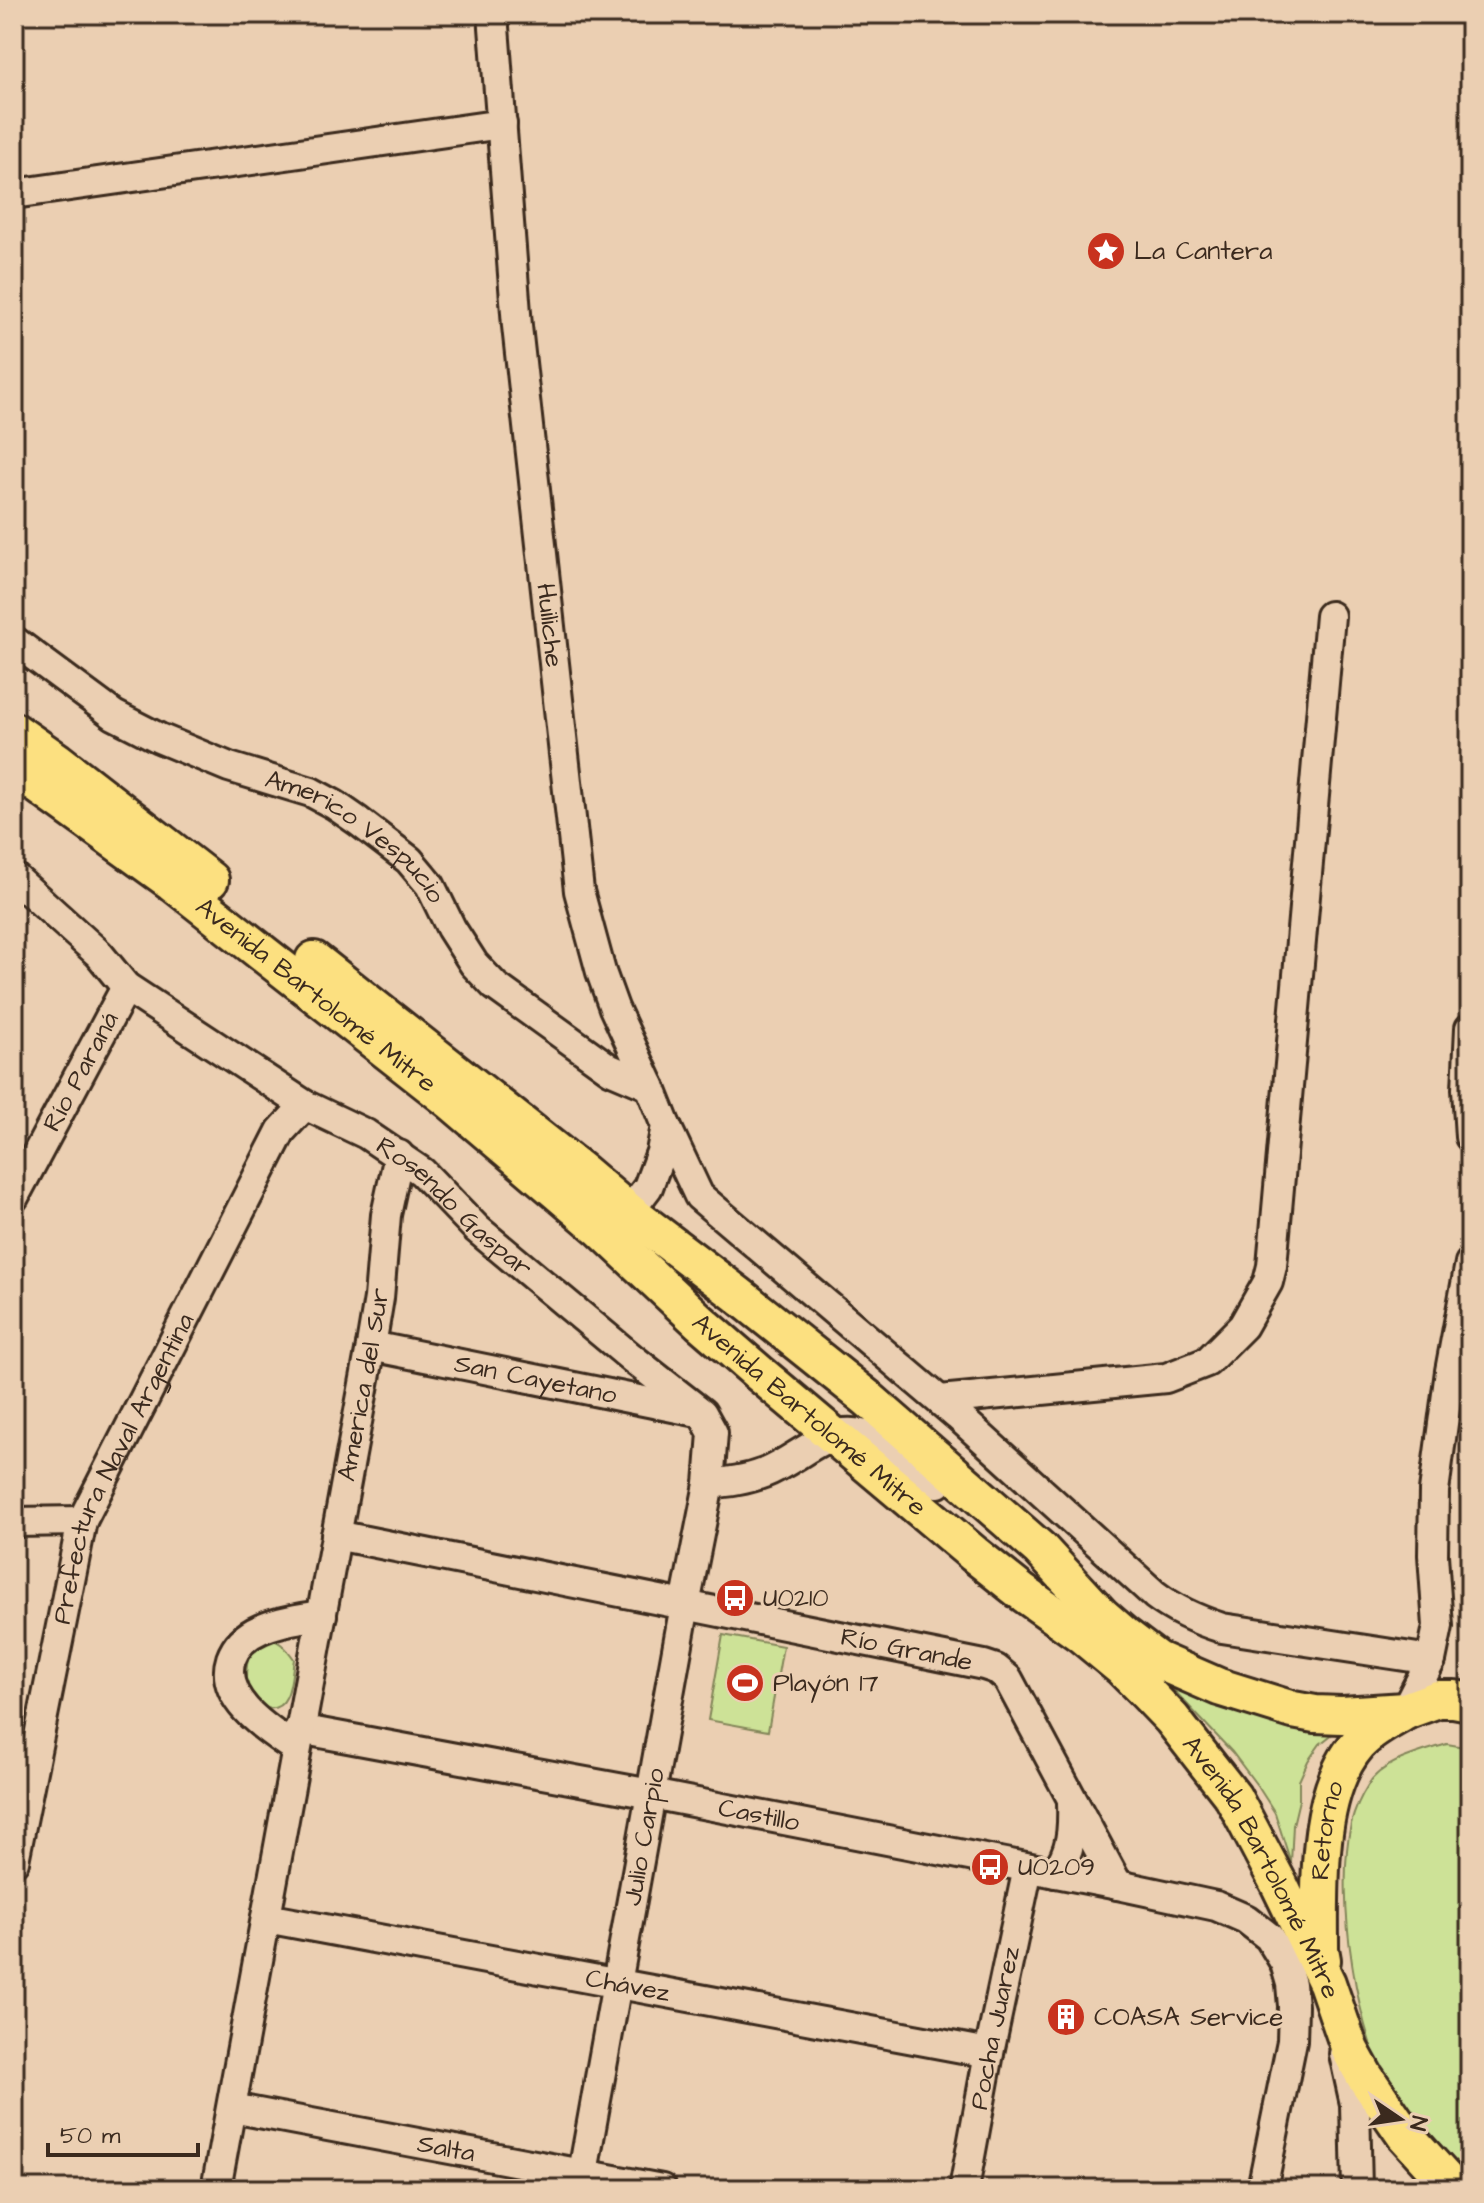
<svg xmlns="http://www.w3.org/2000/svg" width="1484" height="2203" font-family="'Architects Daughter',sans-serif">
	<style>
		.green { fill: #cde297; stroke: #84865a; stroke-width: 2 }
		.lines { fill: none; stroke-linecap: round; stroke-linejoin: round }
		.minor-casing { stroke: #3b2a1e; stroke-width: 34 }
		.major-casing { stroke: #3b2a1e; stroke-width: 42 }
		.minor { stroke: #ebcfb2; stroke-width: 28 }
		.major { stroke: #fce080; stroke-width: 36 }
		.labels { text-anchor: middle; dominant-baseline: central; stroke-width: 6; stroke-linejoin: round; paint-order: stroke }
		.poi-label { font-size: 26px; fill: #3b2a1e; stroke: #ebcfb2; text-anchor: start }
		.street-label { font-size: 26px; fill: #3b2a1e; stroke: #ebcfb2 }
	</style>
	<rect width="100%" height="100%" fill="#ebcfb2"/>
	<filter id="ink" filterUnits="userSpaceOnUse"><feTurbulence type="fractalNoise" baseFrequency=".0125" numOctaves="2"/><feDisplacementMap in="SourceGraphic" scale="16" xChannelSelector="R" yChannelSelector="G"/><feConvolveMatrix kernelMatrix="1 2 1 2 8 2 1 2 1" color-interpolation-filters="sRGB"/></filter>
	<g filter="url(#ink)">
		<g class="green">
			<polygon points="723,1635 783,1646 768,1731 708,1720"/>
			<path d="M263,1637C279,1640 285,1646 294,1659C291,1676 292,1713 265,1708C260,1707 253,1701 248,1699C244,1678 246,1662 253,1642Z"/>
			<polygon points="1170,1686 1339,1729 1320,1744 1308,1761 1299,1781 1299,1800 1293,1825 1291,1863 1275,1813 1259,1788 1232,1752"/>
			<path d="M1447,1744L1470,1748V2173C1444,2152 1415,2130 1396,2101C1356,2040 1335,1895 1351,1824C1354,1812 1361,1796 1368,1785C1382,1761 1421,1752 1447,1744Z"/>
		</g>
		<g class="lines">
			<defs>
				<g id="minor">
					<path id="s1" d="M493,14L517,326L579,891L601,972L614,1008L650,1086L666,1126L661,1152L648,1187L629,1212"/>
					<polyline points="14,194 502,124"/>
					<path id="s2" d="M14,641L114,715L159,738L229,767L311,792L335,805L358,821L409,860L430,885L451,928L474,964L495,986L610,1069L650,1086"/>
					<path id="s3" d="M14,877L99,954L126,987L305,1105L366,1134L422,1172L477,1229L633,1359L702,1413L713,1433L709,1484L685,1605L580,2189"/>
					<polyline points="1470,1028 1467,1089 1470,1137"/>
					<path d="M666,1126L699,1196L958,1416L1155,1595C1176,1611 1197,1620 1222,1628L1431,1660"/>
					<path id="s4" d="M14,1197L126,987"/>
					<path id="s5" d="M371,1346L693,1411"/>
					<polyline points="940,1400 1166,1378 1207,1362 1243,1326 1268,1282 1272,1266 1330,616"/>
					<path d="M709,1484C728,1482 746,1480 764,1473C787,1464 806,1447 829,1437C870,1420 910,1459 938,1483"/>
					<polyline points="14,1522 82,1521"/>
					<path id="s6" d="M336,1535L984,1665L996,1669L1008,1679L1118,1885"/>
					<polyline points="1405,1711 1431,1660 1438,1626 1433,1555 1434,1491 1450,1371 1470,1263"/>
					<path id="s7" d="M299,1729L651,1794L1118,1885L1216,1906L1246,1919L1269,1937L1285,1963L1291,1984L1293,2006L1292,2041L1262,2189"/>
					<path d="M296,1749C268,1730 218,1699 231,1659C236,1645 247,1635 261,1629C280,1621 301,1618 322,1615"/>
					<path id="s8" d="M14,1861L82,1521L281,1131L305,1105"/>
					<path d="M1055,1873C1072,1851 1073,1829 1072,1802"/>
					<path id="s9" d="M266,1918L989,2053"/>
					<polyline points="1344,2054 1355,2104 1357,2189"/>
					<path id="s10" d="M232,2108L662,2189"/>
					<path id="s11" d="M216,2189L371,1346L379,1298L386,1215L399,1155"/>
					<path id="s12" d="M964,2189L989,2053L1028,1868"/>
				</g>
				<g id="major">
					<polyline points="14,731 57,761 210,880"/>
					<path id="s13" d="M14,768L172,882L451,1101L600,1228L700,1322L759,1373L974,1554L1023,1593L1081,1634L1121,1667L1145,1691L1172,1719L1233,1797L1280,1886L1327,1983L1350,2050L1365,2077L1405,2135L1454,2189"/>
					<polyline points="314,960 582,1172 629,1212 737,1294 867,1398 1040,1549 1101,1615 1124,1635 1157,1660 1219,1687 1293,1710 1315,1714 1342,1715 1405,1711 1438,1699 1454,1699 1470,1702"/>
					<path id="s14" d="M1322,1960L1320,1949C1320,1887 1315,1793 1358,1744C1370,1730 1389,1721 1404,1712"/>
				</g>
			</defs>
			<use href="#minor" class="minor-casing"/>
			<use href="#major" class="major-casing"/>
			<use href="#minor" class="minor"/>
			<use href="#major" class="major"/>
		</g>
	</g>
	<defs>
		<symbol id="sight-disc" viewBox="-11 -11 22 22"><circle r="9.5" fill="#c8321e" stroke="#ebcfb2"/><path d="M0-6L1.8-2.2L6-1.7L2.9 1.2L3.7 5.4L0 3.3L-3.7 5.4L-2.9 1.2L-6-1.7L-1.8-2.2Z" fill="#fff"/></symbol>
		<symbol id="bus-disc" viewBox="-11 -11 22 22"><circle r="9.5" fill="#c8321e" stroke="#ebcfb2"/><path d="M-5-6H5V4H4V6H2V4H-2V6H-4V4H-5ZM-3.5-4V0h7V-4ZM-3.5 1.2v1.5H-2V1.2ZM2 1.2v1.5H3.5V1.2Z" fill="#fff"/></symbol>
		<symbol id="stadium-disc" viewBox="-11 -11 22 22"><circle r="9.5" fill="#c8321e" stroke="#ebcfb2"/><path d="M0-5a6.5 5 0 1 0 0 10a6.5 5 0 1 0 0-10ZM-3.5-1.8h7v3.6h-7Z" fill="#fff"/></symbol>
		<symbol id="building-disc" viewBox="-11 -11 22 22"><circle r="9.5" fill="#c8321e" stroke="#ebcfb2"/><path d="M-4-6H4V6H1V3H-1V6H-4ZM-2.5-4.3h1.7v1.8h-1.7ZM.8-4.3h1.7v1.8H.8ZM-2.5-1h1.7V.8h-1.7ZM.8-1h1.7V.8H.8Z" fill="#fff"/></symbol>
	</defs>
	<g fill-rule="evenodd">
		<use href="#sight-disc" x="1084" y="229" width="44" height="44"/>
		<use href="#bus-disc" x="713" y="1576" width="44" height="44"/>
		<use href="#stadium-disc" x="723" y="1661" width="44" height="44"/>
		<use href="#bus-disc" x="968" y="1845" width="44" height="44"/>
		<use href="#building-disc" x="1044" y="1995" width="44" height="44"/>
	</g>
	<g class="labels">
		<g class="poi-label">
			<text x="1134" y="251">La Cantera</text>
			<text x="763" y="1598">U0210</text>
			<text x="773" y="1683">Playón 17</text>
			<text x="1018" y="1867">U0209</text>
			<text x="1094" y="2017">COASA Service</text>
		</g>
		<g class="street-label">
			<text stroke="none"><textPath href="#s1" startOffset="614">Huiliche</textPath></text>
			<text stroke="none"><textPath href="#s2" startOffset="398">Americo Vespucio</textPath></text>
			<text stroke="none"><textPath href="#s13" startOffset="378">Avenida Bartolomé Mitre</textPath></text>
			<text stroke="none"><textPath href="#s4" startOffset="142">Río Paraná</textPath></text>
			<text stroke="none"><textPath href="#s3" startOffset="554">Rosendo Gaspar</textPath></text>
			<text stroke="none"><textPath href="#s5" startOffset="168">San Cayetano</textPath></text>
			<text stroke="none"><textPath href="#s11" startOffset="818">America del Sur</textPath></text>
			<text stroke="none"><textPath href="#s13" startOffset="1026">Avenida Bartolomé Mitre</textPath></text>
			<text stroke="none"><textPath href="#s8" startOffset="410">Prefectura Naval Argentina</textPath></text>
			<text stroke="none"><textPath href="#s6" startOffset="582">Río Grande</textPath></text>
			<text stroke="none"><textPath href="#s7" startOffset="468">Castillo</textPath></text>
			<text stroke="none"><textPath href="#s14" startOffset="130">Retorno</textPath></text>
			<text transform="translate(644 1837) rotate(-80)">Julio Carpio</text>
			<text stroke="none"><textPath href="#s13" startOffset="1674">Avenida Bartolomé Mitre</textPath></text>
			<text stroke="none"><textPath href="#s9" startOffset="368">Chávez</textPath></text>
			<text stroke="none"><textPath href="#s12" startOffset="164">Pocha Juarez</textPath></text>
			<text stroke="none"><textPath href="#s10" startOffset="218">Salta</textPath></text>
		</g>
	</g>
	<rect width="1484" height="2203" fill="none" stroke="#ebcfb2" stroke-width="48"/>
	<rect x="24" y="24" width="1436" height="2155" fill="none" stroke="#3b2a1e" stroke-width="3" filter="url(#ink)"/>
	<g transform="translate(1400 2119) rotate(103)" stroke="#ebcfb2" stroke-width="6" paint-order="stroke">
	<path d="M0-6L14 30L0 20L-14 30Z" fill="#3b2a1e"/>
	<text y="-12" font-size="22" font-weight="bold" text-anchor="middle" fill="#3b2a1e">N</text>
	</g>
	<path d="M48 2143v12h150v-12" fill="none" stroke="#3b2a1e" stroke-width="4"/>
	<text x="60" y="2143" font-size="24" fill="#3b2a1e" stroke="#ebcfb2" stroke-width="6" paint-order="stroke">50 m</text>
</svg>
